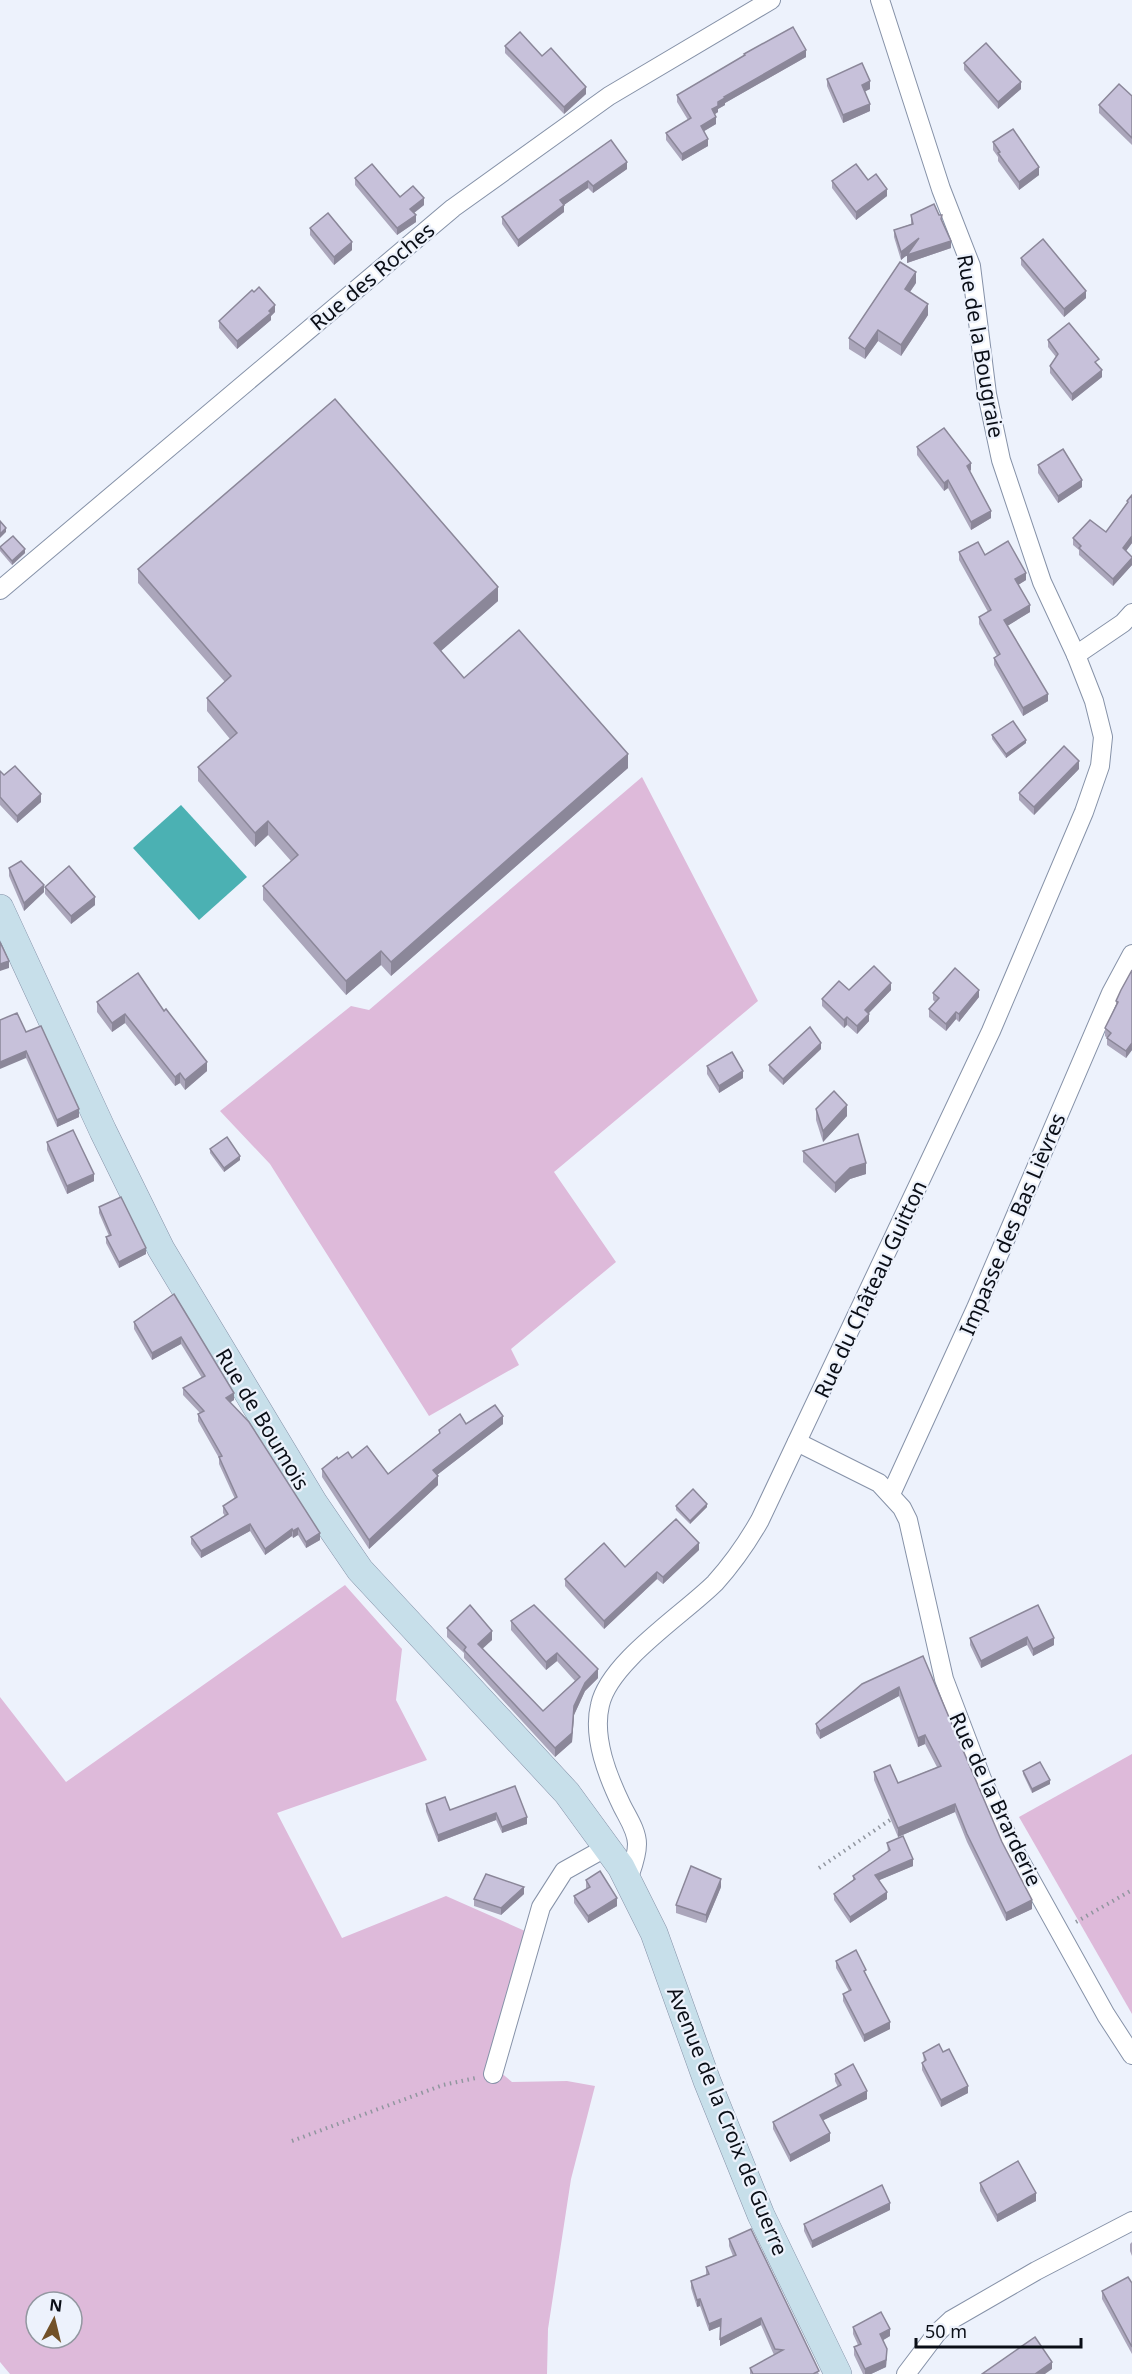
<svg xmlns="http://www.w3.org/2000/svg" width="1132" height="2374" font-family="'Noto Sans',sans-serif">
	<style>
		.green { fill: #debada; fill-rule: evenodd }
		.water { fill: #4bb1b3 }
		.lines { fill: none; stroke-linecap: round; stroke-linejoin: round }
		.street-casing { stroke: #8692a8; stroke-width: 20 }
		.secondary-casing { stroke: #8692a8; stroke-width: 28 }
		.path { stroke: #91969f; stroke-width: 4; stroke-dasharray: 1.5 4.5; stroke-linecap: butt }
		.street { stroke: #fff; stroke-width: 18 }
		.secondary { stroke: #c7dfea; stroke-width: 27 }
		.wall { fill: #aba6bb }
		.shaded-wall { fill: #8b8799 }
		.building { fill: #c7c1da; stroke: #8b8799; stroke-width: 1.5 }
		.labels { text-anchor: middle; dominant-baseline: central; stroke-width: 4.5; stroke-linejoin: round; paint-order: stroke }
		.street-label { font-size: 21px; fill: #0a0e16; stroke: #edf2fc }
	</style>
	<rect width="100%" height="100%" fill="#edf2fc"/>
	<g class="green">
		<polygon points="642,777 758,1001 554,1172 616,1262 511,1349 519,1365 429,1416 270,1164 220,1111 351,1006 369,1010"/>
		<path d="M345,1585L402,1649L396,1700L427,1760L277,1813L342,1938L446,1896L525,1931L488,2062L512,2082L567,2081L595,2086L571,2179L548,2329L547,2374H10L0,2362V1697L66,1782ZM36,2302H72V2338H36Z"/>
		<polygon points="1132,1754 1132,2014 1019,1817"/>
	</g>
	<polygon class="water" points="181,805 247,877 199,920 133,848"/>
	<g class="lines">
		<defs>
			<g id="street">
				<polyline points="0,590 453,208 609,96 771,0"/>
				<polyline points="1076,655 1123,623 1132,613"/>
				<polyline points="797,1442 879,1483 902,1508 908,1520 944,1679 982,1779 1012,1846 1106,2015 1132,2055"/>
				<polyline points="891,1494 976,1308 1111,993 1132,954"/>
				<path d="M628,1880C632,1868 637,1857 637,1844C637,1831 628,1818 622,1806C608,1777 592,1738 600,1705C609,1662 684,1614 715,1583C733,1563 747,1543 760,1520L991,1031L1084,812L1100,766L1103,737L1094,701L1076,655L1042,582L1001,460L987,394L971,266L941,189L880,0"/>
				<polyline points="493,2074 541,1907 564,1871 607,1847"/>
				<polyline points="906,2374 937,2333 951,2320 1036,2271 1132,2221"/>
			</g>
			<polyline id="secondary" points="0,908 103,1131 161,1249 314,1503 360,1570 567,1793 621,1867 654,1933 707,2081 761,2215 838,2374"/>
		</defs>
		<use href="#street" class="street-casing"/>
		<use href="#secondary" class="secondary-casing"/>
		<g class="path">
			<polyline points="819,1868 893,1818"/>
			<polyline points="1076,1922 1132,1890"/>
			<polyline points="292,2141 443,2085 476,2078"/>
		</g>
		<use href="#street" class="street"/>
		<use href="#secondary" class="secondary"/>
	</g>
	<g class="wall">
		<polygon points="505,46 542,56 586,94 564,114 505,53"/>
		<polygon points="744,54 806,57 725,103 725,105 718,109 718,112 715,114 716,124 704,131 708,146 682,161 666,140 666,133 688,120 677,102 677,95 744,56"/>
		<polygon points="964,63 1021,89 998,109 964,70"/>
		<polygon points="827,79 870,89 865,91 870,111 843,123 827,86"/>
		<polygon points="1132,96 1132,145 1099,113 1099,105"/>
		<polygon points="611,140 627,169 593,193 588,188 564,205 564,212 518,247 502,224 502,217"/>
		<polygon points="993,142 1039,175 1019,190 998,161 998,157 993,150"/>
		<polygon points="355,178 424,205 414,213 416,222 397,235 355,185"/>
		<polygon points="868,180 887,196 856,220 832,188 832,181"/>
		<polygon points="911,215 942,221 951,248 907,263 908,254 901,260 894,237 894,230 911,224"/>
		<polygon points="310,228 352,250 334,265 310,235"/>
		<polygon points="1021,258 1086,298 1064,317 1021,265"/>
		<polygon points="916,283 910,292 928,315 901,356 878,341 865,359 849,349 849,338"/>
		<polygon points="275,312 271,316 271,320 237,349 219,328 219,321"/>
		<polygon points="1048,340 1102,377 1072,401 1050,373 1050,366 1056,357 1048,347"/>
		<polygon points="917,447 971,470 970,471 991,518 971,530 948,488 944,491 917,455"/>
		<polygon points="1038,465 1082,487 1058,503 1038,473"/>
		<polygon points="1132,495 1132,543 1126,551 1132,557 1132,565 1113,586 1079,555 1079,550 1073,545 1073,538 1106,532 1127,504 1127,501"/>
		<polygon points="0,547 25,553 12,565 0,551"/>
		<polygon points="959,552 985,555 1026,580 1018,585 1030,612 1007,626 1048,701 1023,716 994,665 994,658 997,656 979,624 979,617 988,612 959,560"/>
		<polygon points="138,569 498,601 441,651 464,678 628,768 391,976 381,965 346,995 263,900 263,886 291,861 268,835 255,847 198,781 198,767 230,739 207,711 207,698 225,682 138,583"/>
		<polygon points="992,735 1026,743 1006,758 992,739"/>
		<polygon points="1079,769 1034,815 1019,800 1019,793"/>
		<polygon points="0,771 4,775 41,802 17,823 0,805"/>
		<polygon points="9,868 44,892 24,911 9,876"/>
		<polygon points="45,887 95,905 71,924 45,894"/>
		<polygon points="1132,970 1132,1050 1126,1058 1107,1045 1107,1038 1105,1036 1105,1028 1116,1005 1116,1001"/>
		<polygon points="849,990 891,990 868,1014 869,1021 857,1034 847,1025 844,1028 822,1006 822,999"/>
		<polygon points="933,993 979,997 959,1022 956,1019 946,1031 929,1017 929,1009 935,1002 933,1000"/>
		<polygon points="97,1002 164,1011 207,1071 185,1090 180,1083 175,1086 125,1023 112,1032 97,1012"/>
		<polygon points="26,1032 79,1117 57,1127 26,1058"/>
		<polygon points="821,1049 783,1085 769,1071 769,1065"/>
		<polygon points="707,1066 743,1078 719,1093 707,1074"/>
		<polygon points="816,1109 847,1116 823,1142 816,1120"/>
		<polygon points="47,1142 94,1181 67,1194 47,1150"/>
		<polygon points="210,1149 240,1160 224,1172 210,1153"/>
		<polygon points="803,1151 866,1174 850,1179 835,1193 803,1162"/>
		<polygon points="99,1207 146,1254 119,1268 106,1243 106,1237 109,1236 99,1213"/>
		<polygon points="174,1294 234,1400 230,1402 320,1540 306,1548 298,1535 293,1538 292,1536 265,1555 250,1531 201,1558 191,1544 191,1537 225,1516 223,1513 223,1506 235,1499 219,1464 219,1458 198,1421 198,1414 200,1413 183,1395 183,1388 202,1378 181,1344 152,1360 134,1329 134,1322"/>
		<polygon points="466,1424 503,1424 437,1475 438,1485 369,1549 322,1477 322,1469 338,1459 352,1458 388,1474 439,1435 439,1430"/>
		<polygon points="676,1506 707,1507 690,1524 676,1510"/>
		<polygon points="699,1550 663,1584 657,1579 604,1629 565,1586 565,1579 625,1567"/>
		<polygon points="1038,1605 1054,1645 1033,1656 1027,1645 981,1668 970,1645 970,1638"/>
		<polygon points="511,1621 598,1678 585,1691 574,1715 572,1742 555,1757 464,1658 464,1653 447,1637 447,1628 492,1640 482,1648 543,1711 575,1681 557,1661 546,1670 511,1630"/>
		<polygon points="923,1656 1002,1842 1032,1909 1006,1921 967,1842 955,1812 898,1837 874,1780 874,1772 898,1783 937,1767 925,1744 918,1747 899,1696 820,1739 816,1733 816,1724"/>
		<polygon points="1023,1771 1050,1784 1032,1793 1023,1774"/>
		<polygon points="515,1786 527,1824 502,1833 496,1820 438,1842 426,1811 426,1804 450,1810"/>
		<polygon points="887,1843 913,1866 879,1880 887,1899 850,1923 834,1900 834,1894 853,1880 853,1876 888,1852"/>
		<polygon points="586,1880 617,1906 588,1923 574,1903 574,1896 586,1889"/>
		<polygon points="721,1887 706,1923 676,1913 676,1905"/>
		<polygon points="524,1894 501,1915 474,1906 474,1899"/>
		<polygon points="836,1961 866,1974 890,2029 864,2042 843,2001 843,1994 849,1991 836,1968"/>
		<polygon points="923,2053 968,2093 941,2107 922,2070 922,2063 924,2062"/>
		<polygon points="835,2074 867,2099 823,2120 830,2141 790,2162 773,2129 773,2122 838,2087 835,2081"/>
		<polygon points="980,2183 1036,2201 997,2222 980,2191"/>
		<polygon points="890,2210 812,2248 804,2231 804,2224"/>
		<polygon points="729,2239 819,2374 750,2374 750,2368 774,2355 761,2325 720,2346 721,2326 709,2331 700,2306 697,2307 691,2288 691,2281 706,2275 706,2267 733,2256 729,2246"/>
		<polygon points="1132,2242 1132,2256 1130,2251 1130,2244"/>
		<polygon points="1132,2283 1132,2354 1102,2299 1102,2291"/>
		<polygon points="853,2327 890,2336 883,2340 887,2356 886,2367 871,2374 863,2374 854,2355 854,2347 858,2345 853,2334"/>
	</g>
	<g class="shaded-wall">
		<polygon points="806,50 806,57 725,103 725,105 718,109 718,112 712,116 712,109 724,97"/>
		<polygon points="870,81 870,89 862,93 862,85"/>
		<polygon points="1021,82 1021,89 998,109 998,102"/>
		<polygon points="586,87 586,94 564,114 564,107"/>
		<polygon points="870,104 870,111 843,123 843,115"/>
		<polygon points="716,117 716,124 701,133 701,126"/>
		<polygon points="708,139 708,146 682,161 682,154"/>
		<polygon points="627,162 627,169 593,193 593,186"/>
		<polygon points="1039,167 1039,175 1019,190 1019,182"/>
		<polygon points="588,181 588,188 564,205 564,212 518,247 518,240 560,200"/>
		<polygon points="887,189 887,196 856,220 856,212"/>
		<polygon points="424,198 424,205 410,216 410,209"/>
		<polygon points="416,215 416,222 397,235 397,228"/>
		<polygon points="919,238 919,245 901,260 901,252"/>
		<polygon points="951,241 951,248 907,263 907,255"/>
		<polygon points="352,242 352,250 334,265 334,257"/>
		<polygon points="916,272 916,283 905,299 905,289"/>
		<polygon points="1086,291 1086,298 1064,317 1064,309"/>
		<polygon points="928,304 928,315 901,356 901,345"/>
		<polygon points="275,305 275,312 271,316 271,320 237,349 237,341"/>
		<polygon points="878,330 878,341 865,359 865,349"/>
		<polygon points="1102,370 1102,377 1072,401 1072,394"/>
		<polygon points="971,463 971,470 967,473 967,466"/>
		<polygon points="948,480 948,488 944,491 944,483"/>
		<polygon points="1082,480 1082,487 1058,503 1058,496"/>
		<polygon points="991,511 991,518 971,530 971,522"/>
		<polygon points="6,528 6,532 0,538 0,534"/>
		<polygon points="1132,536 1132,543 1123,555 1123,548"/>
		<polygon points="25,549 25,553 12,565 12,561"/>
		<polygon points="1132,558 1132,565 1113,586 1113,579"/>
		<polygon points="1026,573 1026,580 1015,587 1015,579"/>
		<polygon points="498,587 498,601 434,657 434,643"/>
		<polygon points="1030,605 1030,612 1004,628 1004,620"/>
		<polygon points="1048,694 1048,701 1023,716 1023,708"/>
		<polygon points="1026,740 1026,743 1006,758 1006,754"/>
		<polygon points="628,754 628,768 391,976 391,962"/>
		<polygon points="1079,761 1079,769 1034,815 1034,807"/>
		<polygon points="41,794 41,802 17,823 17,816"/>
		<polygon points="268,821 268,835 255,847 255,833"/>
		<polygon points="44,885 44,892 24,911 24,903"/>
		<polygon points="95,897 95,905 71,924 71,916"/>
		<polygon points="381,951 381,965 346,995 346,981"/>
		<polygon points="9,961 9,968 0,971 0,964"/>
		<polygon points="891,983 891,990 865,1017 865,1010"/>
		<polygon points="979,990 979,997 959,1022 959,1014"/>
		<polygon points="956,1012 956,1019 946,1031 946,1024"/>
		<polygon points="125,1014 125,1023 112,1032 112,1023"/>
		<polygon points="869,1014 869,1021 857,1034 857,1026"/>
		<polygon points="847,1017 847,1025 844,1028 844,1020"/>
		<polygon points="821,1043 821,1049 783,1085 783,1079"/>
		<polygon points="1132,1043 1132,1050 1126,1058 1126,1051"/>
		<polygon points="26,1051 26,1058 0,1069 0,1062"/>
		<polygon points="207,1062 207,1071 185,1090 185,1080"/>
		<polygon points="743,1071 743,1078 719,1093 719,1086"/>
		<polygon points="180,1073 180,1083 175,1086 175,1077"/>
		<polygon points="847,1105 847,1116 823,1142 823,1131"/>
		<polygon points="79,1109 79,1117 57,1127 57,1120"/>
		<polygon points="240,1156 240,1160 224,1172 224,1168"/>
		<polygon points="866,1163 866,1174 850,1179 835,1193 835,1183 850,1168"/>
		<polygon points="94,1174 94,1181 67,1194 67,1186"/>
		<polygon points="146,1248 146,1254 119,1268 119,1262"/>
		<polygon points="181,1337 181,1344 152,1360 152,1353"/>
		<polygon points="234,1393 234,1400 226,1405 226,1398"/>
		<polygon points="503,1416 503,1424 433,1478 433,1470"/>
		<polygon points="438,1476 438,1485 369,1549 369,1540"/>
		<polygon points="707,1504 707,1507 690,1524 690,1521"/>
		<polygon points="250,1524 250,1531 201,1558 201,1551"/>
		<polygon points="298,1528 298,1535 293,1538 293,1531"/>
		<polygon points="292,1529 292,1536 265,1555 265,1549"/>
		<polygon points="320,1533 320,1540 306,1548 306,1542"/>
		<polygon points="699,1543 699,1550 663,1584 663,1577"/>
		<polygon points="657,1572 657,1579 604,1629 604,1621"/>
		<polygon points="492,1631 492,1640 478,1653 478,1644"/>
		<polygon points="1027,1637 1027,1645 981,1668 981,1661"/>
		<polygon points="1054,1638 1054,1645 1033,1656 1033,1649"/>
		<polygon points="557,1653 557,1661 546,1670 546,1662"/>
		<polygon points="598,1669 598,1678 585,1691 574,1715 572,1742 555,1757 555,1748 585,1683"/>
		<polygon points="899,1687 899,1696 820,1739 820,1731"/>
		<polygon points="925,1735 925,1744 918,1747 918,1738"/>
		<polygon points="1050,1780 1050,1784 1032,1793 1032,1789"/>
		<polygon points="955,1804 955,1812 898,1837 898,1828"/>
		<polygon points="496,1813 496,1820 438,1842 438,1835"/>
		<polygon points="527,1817 527,1824 502,1833 502,1827"/>
		<polygon points="913,1859 913,1866 875,1882 875,1875"/>
		<polygon points="721,1879 721,1887 706,1923 706,1915"/>
		<polygon points="524,1887 524,1894 501,1915 501,1908"/>
		<polygon points="887,1892 887,1899 850,1923 850,1917"/>
		<polygon points="617,1898 617,1906 588,1923 588,1916"/>
		<polygon points="1032,1900 1032,1909 1006,1921 1006,1913"/>
		<polygon points="890,2022 890,2029 864,2042 864,2035"/>
		<polygon points="968,2086 968,2093 941,2107 941,2100"/>
		<polygon points="867,2091 867,2099 820,2122 820,2115"/>
		<polygon points="830,2133 830,2141 790,2162 790,2155"/>
		<polygon points="1036,2193 1036,2201 997,2222 997,2215"/>
		<polygon points="890,2203 890,2210 812,2248 812,2241"/>
		<polygon points="700,2299 700,2306 697,2307 697,2300"/>
		<polygon points="761,2318 761,2325 720,2346 720,2339"/>
		<polygon points="721,2319 721,2326 709,2331 709,2324"/>
		<polygon points="890,2329 890,2336 880,2342 880,2334"/>
		<polygon points="887,2349 886,2367 871,2374 865,2374 865,2369"/>
		<polygon points="1052,2362 1052,2369 1045,2374 1035,2374"/>
	</g>
	<g class="building">
		<polygon points="793,27 806,50 724,97 725,98 718,102 718,106 712,109 716,117 701,126 708,139 682,154 666,133 691,118 677,95 745,55 744,54"/>
		<polygon points="520,32 542,56 551,48 586,87 564,107 505,46"/>
		<polygon points="986,43 1021,82 998,102 964,63"/>
		<polygon points="862,63 870,81 862,85 870,104 843,115 827,79"/>
		<polygon points="1119,84 1132,96 1132,138 1099,105"/>
		<polygon points="1013,129 1039,167 1019,182 998,153 1000,152 993,142"/>
		<polygon points="611,140 627,162 593,186 588,181 560,200 564,205 518,240 502,217"/>
		<polygon points="372,164 400,197 413,186 424,198 410,209 416,215 397,228 355,178"/>
		<polygon points="856,164 868,180 876,174 887,189 856,212 832,181"/>
		<polygon points="934,204 939,215 942,215 941,219 951,241 907,255 919,238 901,252 894,230 913,224 911,215"/>
		<polygon points="328,213 352,242 334,257 310,228"/>
		<polygon points="1043,239 1086,291 1064,309 1021,258"/>
		<polygon points="900,262 916,272 905,289 928,304 901,345 878,330 865,349 849,338"/>
		<polygon points="259,287 275,305 269,311 271,313 237,341 219,321 252,290 254,292"/>
		<polygon points="1069,323 1099,359 1095,362 1102,370 1072,394 1050,366 1058,354 1048,340"/>
		<polygon points="335,399 498,587 434,643 464,678 519,630 628,754 391,962 381,951 346,981 263,886 298,855 268,821 255,833 198,767 237,733 207,698 231,676 138,569"/>
		<polygon points="944,428 971,463 967,466 991,511 971,522 948,480 944,483 917,447"/>
		<polygon points="1063,449 1082,480 1058,496 1038,465"/>
		<polygon points="1132,495 1132,536 1123,548 1132,557 1132,558 1113,579 1079,548 1081,546 1073,538 1090,520 1106,532 1128,502 1127,501"/>
		<polygon points="0,521 6,528 0,534"/>
		<polygon points="13,536 25,549 12,561 0,547"/>
		<polygon points="1008,541 1026,573 1015,579 1030,605 1004,620 1048,694 1023,708 994,658 1000,654 979,617 991,610 959,552 978,542 985,555"/>
		<polygon points="1013,721 1026,740 1006,754 992,735"/>
		<polygon points="1064,746 1079,761 1034,807 1019,793"/>
		<polygon points="15,766 41,794 17,816 0,797 0,771 4,775"/>
		<polygon points="21,861 44,885 24,903 9,868"/>
		<polygon points="69,866 95,897 71,916 45,887"/>
		<polygon points="0,942 9,961 0,964"/>
		<polygon points="874,966 891,983 865,1010 869,1014 857,1026 847,1017 844,1020 822,999 839,981 849,990"/>
		<polygon points="955,968 979,990 959,1014 956,1012 946,1024 929,1009 939,998 933,993"/>
		<polygon points="1132,970 1132,1043 1126,1051 1107,1038 1111,1033 1105,1028 1118,1002 1116,1001 1121,990"/>
		<polygon points="138,973 164,1011 166,1009 207,1062 185,1080 180,1073 175,1077 125,1014 112,1023 97,1002"/>
		<polygon points="17,1013 26,1032 41,1026 79,1109 57,1120 26,1051 0,1062 0,1020"/>
		<polygon points="810,1027 821,1043 783,1079 769,1065"/>
		<polygon points="732,1052 743,1071 719,1086 707,1066"/>
		<polygon points="834,1091 847,1105 823,1131 816,1109"/>
		<polygon points="73,1130 94,1174 67,1186 47,1142"/>
		<polygon points="858,1134 866,1163 850,1168 835,1183 803,1151"/>
		<polygon points="227,1137 240,1156 224,1168 210,1149"/>
		<polygon points="121,1197 146,1248 119,1262 106,1237 111,1235 99,1207"/>
		<polygon points="174,1294 234,1393 226,1398 249,1422 320,1533 306,1542 298,1528 293,1531 292,1529 265,1549 250,1524 201,1551 191,1537 228,1514 223,1506 237,1497 219,1457 222,1456 198,1414 204,1411 183,1388 205,1376 181,1337 152,1353 134,1322"/>
		<polygon points="495,1405 503,1416 433,1470 438,1476 369,1540 322,1469 337,1457 338,1459 348,1452 352,1458 367,1446 388,1474 440,1433 439,1430 460,1414 466,1424"/>
		<polygon points="693,1489 707,1504 690,1521 676,1506"/>
		<polygon points="676,1519 699,1543 663,1577 657,1572 604,1621 565,1579 604,1543 625,1567"/>
		<polygon points="470,1605 492,1631 478,1644 543,1711 580,1677 557,1653 546,1662 511,1621 534,1605 598,1669 585,1683 574,1706 572,1733 555,1748 464,1650 466,1647 447,1628"/>
		<polygon points="1038,1605 1054,1638 1033,1649 1027,1637 981,1661 970,1638"/>
		<polygon points="923,1656 1002,1842 1032,1900 1006,1913 967,1834 955,1804 898,1828 874,1772 890,1765 898,1783 941,1766 925,1735 918,1738 899,1687 820,1731 816,1724 862,1684"/>
		<polygon points="1040,1762 1050,1780 1032,1789 1023,1771"/>
		<polygon points="515,1786 527,1817 502,1827 496,1813 438,1835 426,1804 445,1797 450,1810"/>
		<polygon points="903,1836 913,1859 875,1875 887,1892 850,1917 834,1894 855,1879 853,1876 890,1850 887,1843"/>
		<polygon points="691,1866 721,1879 706,1915 676,1905"/>
		<polygon points="600,1871 617,1898 588,1916 574,1896 590,1887 586,1880"/>
		<polygon points="486,1874 524,1887 501,1908 474,1899"/>
		<polygon points="856,1950 866,1970 864,1971 890,2022 864,2035 843,1994 851,1990 836,1961"/>
		<polygon points="939,2044 943,2052 949,2049 968,2086 941,2100 922,2063 926,2060 923,2053"/>
		<polygon points="853,2064 867,2091 820,2115 830,2133 790,2155 773,2122 841,2085 835,2074"/>
		<polygon points="1018,2161 1036,2193 997,2215 980,2183"/>
		<polygon points="882,2185 890,2203 812,2241 804,2224"/>
		<polygon points="751,2229 819,2371 813,2374 753,2374 750,2368 783,2350 775,2349 761,2318 720,2339 721,2319 709,2324 700,2299 697,2300 691,2281 709,2274 706,2267 736,2255 729,2239"/>
		<polygon points="1128,2277 1132,2283 1132,2347 1102,2291"/>
		<polygon points="881,2312 890,2329 880,2334 887,2349 886,2360 865,2369 854,2347 861,2344 853,2327"/>
		<polygon points="1035,2337 1052,2362 1035,2374 982,2374"/>
	</g>
	<g class="labels">
		<g class="street-label">
			<text transform="translate(372 276) rotate(-40)">Rue des Roches</text>
			<text transform="translate(981 346) rotate(80)">Rue de la Bougraie</text>
			<text transform="translate(1012 1224) rotate(-67)">Impasse des Bas Lièvres</text>
			<text transform="translate(870 1289) rotate(-65)">Rue du Château Guitton</text>
			<text transform="translate(263 1419) rotate(59)">Rue de Boumois</text>
			<text transform="translate(996 1799) rotate(65)">Rue de la Brarderie</text>
			<text transform="translate(728 2121) rotate(68)">Avenue de la Croix de Guerre</text>
		</g>
	</g>
	<g transform="translate(54 2320) rotate(7)"><circle r="28" fill="#edf2fc" stroke="#9297a0" stroke-width="1.5"/>
	<path d="M0-4.5L10 22L0 15L-10 22Z" fill="#725128"/>
	<text y="-9" font-size="16" font-weight="bold" text-anchor="middle" fill="#0a0e16">N</text>
	</g>
	<path d="M916 2338v9h165v-9" fill="none" stroke="#0a0e16" stroke-width="3"/>
	<text x="925" y="2338" font-size="18" fill="#0a0e16" stroke="#edf2fc" stroke-width="4.5" paint-order="stroke">50 m</text>
</svg>
